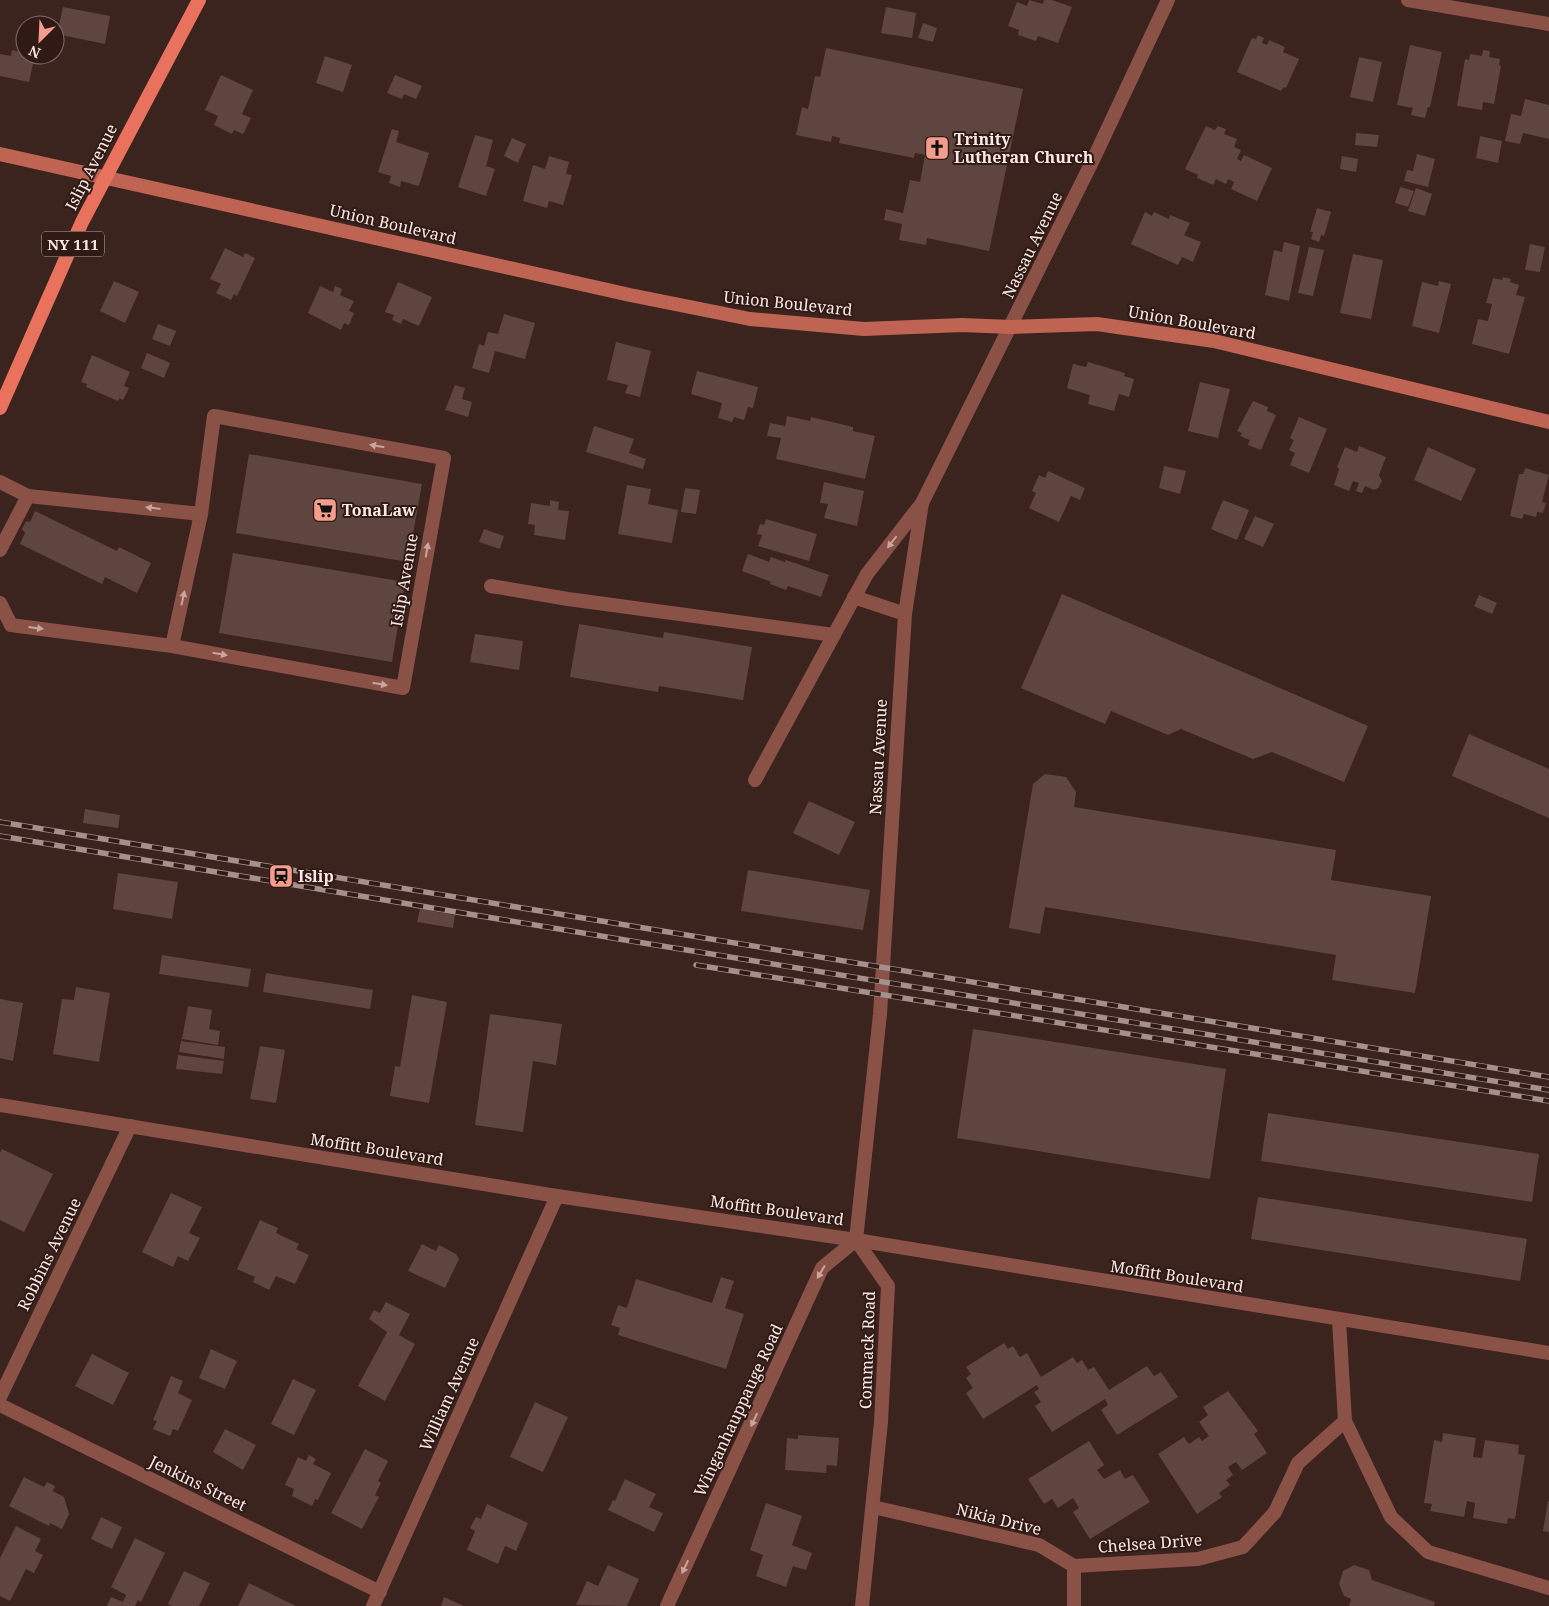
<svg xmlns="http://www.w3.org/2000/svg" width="1549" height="1606" font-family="'Noto Serif',serif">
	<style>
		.building { fill: #5f453f }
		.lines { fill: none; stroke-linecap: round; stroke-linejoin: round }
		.minor { stroke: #8a5146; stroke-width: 14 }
		.tertiary { stroke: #8a5146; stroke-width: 14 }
		.secondary { stroke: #bf6453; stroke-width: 14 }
		.primary { stroke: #e8725d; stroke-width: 14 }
		.rail-casing { stroke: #a4908c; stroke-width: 5.5 }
		.rail { stroke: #301a15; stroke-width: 4; stroke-dasharray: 11; stroke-linecap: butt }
		.oneway { fill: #c8a59d }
		.labels { text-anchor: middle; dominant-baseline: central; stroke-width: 4; stroke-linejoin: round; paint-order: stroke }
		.shield { fill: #301a15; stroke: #bdaba7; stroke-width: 1 }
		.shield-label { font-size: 15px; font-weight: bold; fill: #fae9e5 }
		.poi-label { font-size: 16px; font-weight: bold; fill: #fae9e5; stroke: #301a15; text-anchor: start }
		.street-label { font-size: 16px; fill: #fae9e5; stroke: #301a15 }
	</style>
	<rect width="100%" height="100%" fill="#3b231e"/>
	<g class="building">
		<polygon points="1029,0 1043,4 1044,0 1052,0 1072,7 1058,43 1038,36 1036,41 1018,35 1019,30 1008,26 1017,2 1027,6"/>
		<polygon points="63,7 110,16 105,44 57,34"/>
		<polygon points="886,7 916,13 912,38 881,33"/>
		<polygon points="923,23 937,28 933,42 918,38"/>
		<polygon points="1258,35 1264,38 1262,43 1267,45 1269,40 1285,47 1283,52 1299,59 1286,88 1284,87 1281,91 1237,72 1252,38 1256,39"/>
		<polygon points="1410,45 1442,52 1430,107 1428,107 1425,118 1411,115 1413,108 1397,105"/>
		<polygon points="826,48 1023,89 989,251 927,238 926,245 899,240 902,224 884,220 886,209 903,213 910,180 920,182 925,155 915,153 914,158 839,143 840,138 832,136 831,142 796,135 802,107 808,109 815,76 820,77"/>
		<polygon points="12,50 25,53 25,55 35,55 29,82 0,76 0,54 11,56"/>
		<polygon points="1483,50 1490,51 1489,57 1500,59 1499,65 1501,66 1494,104 1483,102 1482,110 1457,106 1465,59 1469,60 1470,54 1482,56"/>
		<polygon points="325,56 352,65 343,92 316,83"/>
		<polygon points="1359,57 1382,62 1373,102 1350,97"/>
		<polygon points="221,75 253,90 242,114 251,118 243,134 234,130 232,134 214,125 218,116 205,110"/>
		<polygon points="395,75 422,86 416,99 404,94 402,99 387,93"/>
		<polygon points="1525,99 1549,105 1549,139 1523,133 1520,144 1505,141 1511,114 1521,116"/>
		<polygon points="1206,126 1215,130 1218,126 1226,129 1224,134 1237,139 1234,147 1241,150 1237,159 1241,161 1244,155 1272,168 1257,201 1231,189 1234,182 1228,179 1226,184 1216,179 1213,185 1197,178 1198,175 1185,169"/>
		<polygon points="392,129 399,131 396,142 429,153 419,186 401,181 400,187 389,183 391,176 378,172"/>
		<polygon points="1356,133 1379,135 1377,147 1355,145"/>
		<polygon points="475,135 493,140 486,166 495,169 486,196 458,187"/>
		<polygon points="1480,136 1502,141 1498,163 1476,158"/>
		<polygon points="512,138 526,144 518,163 504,156"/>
		<polygon points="1417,154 1435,159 1428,187 1404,181 1407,170 1413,171"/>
		<polygon points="549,156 569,162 566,174 572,175 563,205 549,201 547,208 523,201 533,165 545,169"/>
		<polygon points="1342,156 1358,159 1356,172 1340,169"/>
		<polygon points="1400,187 1414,191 1408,207 1395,203"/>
		<polygon points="1416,188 1432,194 1425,216 1408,211"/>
		<polygon points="1317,208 1331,212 1324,236 1321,235 1319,242 1311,239 1313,232 1310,232"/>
		<polygon points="1145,212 1152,216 1154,212 1169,219 1170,215 1190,223 1184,235 1201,242 1193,262 1182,257 1178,265 1131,244"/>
		<polygon points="1284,242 1300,246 1289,301 1265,295 1274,250 1282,252"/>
		<polygon points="1530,244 1545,247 1540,272 1525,270"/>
		<polygon points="1309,247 1324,250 1313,296 1298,293"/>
		<polygon points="225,248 243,257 245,253 255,258 237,296 234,294 231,300 216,293 221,284 210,279"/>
		<polygon points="1353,254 1383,260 1371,319 1340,313"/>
		<polygon points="1503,277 1511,279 1510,282 1519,285 1516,295 1525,297 1509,354 1472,344 1478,319 1488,321 1492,304 1486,303 1493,278 1502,280"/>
		<polygon points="114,281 139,292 125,323 100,311"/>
		<polygon points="1439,281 1451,284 1439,333 1412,326 1422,282 1438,286"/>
		<polygon points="398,282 432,297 419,326 403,319 401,324 392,320 394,315 385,312"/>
		<polygon points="320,286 333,292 335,286 342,289 340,295 354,301 349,311 354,313 349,325 344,323 341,330 308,313"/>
		<polygon points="504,314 535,323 525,359 495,351 489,373 472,368 479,344 484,346 488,332 498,334"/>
		<polygon points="158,324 176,331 170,346 152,339"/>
		<polygon points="616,342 651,351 640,397 625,393 628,385 607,380"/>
		<polygon points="147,353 170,363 164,378 141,368"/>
		<polygon points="92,355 130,372 124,386 129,388 123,400 119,398 118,401 86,387 87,384 81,382"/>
		<polygon points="1088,362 1125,373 1124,376 1134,379 1129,397 1119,394 1114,411 1088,404 1090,395 1067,388 1073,364 1086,367"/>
		<polygon points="697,371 758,387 753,408 748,407 744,420 734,417 732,422 718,418 722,403 691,394"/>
		<polygon points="1200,382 1230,389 1218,438 1188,431"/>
		<polygon points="455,385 465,388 462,399 472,402 468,417 445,410"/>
		<polygon points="1253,401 1268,407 1267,411 1276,415 1261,450 1248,445 1250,440 1240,436 1242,433 1237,431"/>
		<polygon points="787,416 810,421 811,417 853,427 853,431 875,436 865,479 776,459 781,438 767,436 770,423 785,426"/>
		<polygon points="1299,417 1327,429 1309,473 1290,465 1295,453 1289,450 1294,440 1290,438"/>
		<polygon points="594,426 634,439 629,453 646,459 643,469 586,452"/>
		<polygon points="1359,446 1386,457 1379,475 1382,481 1378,488 1374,490 1365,486 1362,493 1356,491 1359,483 1353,481 1349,491 1334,485 1339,469 1337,467 1345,447 1357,452"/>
		<polygon points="1428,447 1476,469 1461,501 1414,480"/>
		<polygon points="249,454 422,484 408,562 236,533"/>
		<polygon points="1164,466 1186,471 1180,494 1159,488"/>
		<polygon points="1525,468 1549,475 1542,502 1546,503 1543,513 1537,512 1536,517 1524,514 1522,519 1510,516 1519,474 1523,474"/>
		<polygon points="1048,471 1085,488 1080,500 1071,496 1059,522 1029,508 1036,493 1032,491 1039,475 1045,478"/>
		<polygon points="824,482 864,491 857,526 824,518 828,504 820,503"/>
		<polygon points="627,485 651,489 648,504 678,510 672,543 618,534"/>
		<polygon points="685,488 700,490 696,514 681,512"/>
		<polygon points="550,500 559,502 558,510 569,511 565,540 534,535 535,525 528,524 531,503 550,506"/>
		<polygon points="1223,500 1249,510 1237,540 1211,529"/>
		<polygon points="35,511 117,551 119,547 151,563 137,593 105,577 102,584 20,544 25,533 22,529 26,521 30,522"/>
		<polygon points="1255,516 1274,524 1263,547 1244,539"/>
		<polygon points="766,519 817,534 809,561 758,546 762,535 757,534 760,524 764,525"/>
		<polygon points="484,529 504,536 500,549 479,542"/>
		<polygon points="233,553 405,582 392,662 219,633"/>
		<polygon points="748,554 769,562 771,557 785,562 786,560 829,575 821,597 788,586 786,590 770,584 771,582 742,571"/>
		<polygon points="1062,594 1368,726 1344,782 1272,752 1253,759 1181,729 1168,735 1111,711 1105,724 1021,688"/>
		<polygon points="1479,595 1497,603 1492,614 1474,606"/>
		<polygon points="579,624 663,638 664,632 752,647 743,700 659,686 658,692 570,677"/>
		<polygon points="475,634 523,641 519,670 470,662"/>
		<polygon points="1469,734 1549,769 1549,818 1452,776"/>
		<polygon points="1045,774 1066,777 1076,792 1074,807 1336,850 1331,880 1431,896 1415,993 1332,980 1336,955 1045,907 1040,934 1009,928 1033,784"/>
		<polygon points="809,801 855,822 839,855 793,833"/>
		<polygon points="85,809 120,815 118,828 83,823"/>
		<polygon points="748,870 870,890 863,930 741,911"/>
		<polygon points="118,873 178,882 172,919 113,909"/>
		<polygon points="420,909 455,915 453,928 417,922"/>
		<polygon points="162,955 251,969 248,987 159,974"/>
		<polygon points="266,973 373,990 370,1009 263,992"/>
		<polygon points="76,987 110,993 99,1062 53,1054 62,999 74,1000"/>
		<polygon points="412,995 447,1002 429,1103 390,1096 395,1066 400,1067"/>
		<polygon points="0,999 23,1003 13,1061 0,1058"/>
		<polygon points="188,1006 212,1010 209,1029 220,1031 218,1045 182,1039"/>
		<polygon points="490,1014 562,1024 556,1065 533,1061 523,1132 475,1125"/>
		<polygon points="973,1029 1226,1069 1210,1179 957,1138"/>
		<polygon points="181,1041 225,1047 224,1059 179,1052"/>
		<polygon points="260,1046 285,1050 276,1103 250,1099"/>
		<polygon points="178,1055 224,1061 222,1074 176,1069"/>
		<polygon points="1268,1113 1539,1154 1532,1202 1261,1161"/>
		<polygon points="2,1149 53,1174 24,1232 0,1220 0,1153"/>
		<polygon points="171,1193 202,1207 189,1233 200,1238 188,1261 178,1256 173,1267 142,1252"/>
		<polygon points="1258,1197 1527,1239 1520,1281 1251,1239"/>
		<polygon points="260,1220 278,1228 276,1233 299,1244 296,1249 309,1255 295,1284 276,1276 269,1290 253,1282 255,1277 237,1269"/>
		<polygon points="422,1244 436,1251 439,1245 456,1254 459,1259 445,1288 408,1271"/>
		<polygon points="721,1277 734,1281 725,1308 744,1314 726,1369 618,1335 620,1328 611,1325 618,1305 627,1308 636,1279 712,1303"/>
		<polygon points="386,1302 410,1314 399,1335 415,1344 385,1401 358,1386 387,1332 369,1319 374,1310 380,1313"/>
		<polygon points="1004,1343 1008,1349 1013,1346 1020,1357 1027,1353 1041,1377 1073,1357 1077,1363 1082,1360 1088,1370 1094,1367 1109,1390 1147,1366 1154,1376 1161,1372 1178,1397 1117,1435 1101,1410 1108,1405 1105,1399 1052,1432 1035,1406 1041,1402 1034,1392 1039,1389 1037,1385 983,1419 966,1393 973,1388 966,1378 971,1374 966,1367"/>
		<polygon points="211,1349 237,1361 225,1389 199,1378"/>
		<polygon points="92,1354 129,1373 113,1405 75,1386"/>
		<polygon points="171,1376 183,1381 178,1393 192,1400 178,1431 173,1429 170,1436 153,1429 157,1421 153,1420"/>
		<polygon points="293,1379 316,1390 294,1435 271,1424"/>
		<polygon points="1228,1391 1258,1431 1254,1434 1267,1453 1242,1470 1236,1462 1228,1467 1233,1475 1226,1480 1230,1485 1219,1493 1222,1497 1197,1514 1158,1454 1184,1437 1189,1444 1199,1437 1202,1441 1209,1436 1199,1422 1208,1415 1203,1407"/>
		<polygon points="535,1402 568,1417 543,1472 510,1457"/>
		<polygon points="225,1429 256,1445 243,1470 213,1452"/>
		<polygon points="1443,1433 1476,1438 1473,1457 1482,1458 1485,1440 1519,1445 1518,1454 1525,1455 1515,1519 1508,1518 1507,1524 1473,1518 1475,1503 1467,1501 1464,1517 1430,1511 1432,1504 1424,1503 1434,1440 1442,1442"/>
		<polygon points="798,1435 839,1438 837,1466 827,1465 826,1473 785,1470 787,1438 798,1439"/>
		<polygon points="1089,1441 1104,1465 1097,1470 1104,1479 1120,1470 1125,1479 1133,1475 1150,1502 1090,1539 1073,1512 1079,1508 1073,1498 1058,1508 1052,1499 1044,1504 1028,1479"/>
		<polygon points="365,1449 388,1461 378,1481 381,1483 375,1495 379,1497 362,1529 331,1513"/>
		<polygon points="309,1455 316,1459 313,1464 331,1473 318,1500 315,1499 312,1506 292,1496 294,1489 285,1485 298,1457 306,1461"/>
		<polygon points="24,1477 44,1487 47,1482 55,1486 53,1491 64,1497 69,1514 62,1529 50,1523 49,1526 9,1506"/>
		<polygon points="625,1479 656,1494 649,1507 663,1513 654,1532 608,1510 613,1500 615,1501"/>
		<polygon points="1548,1501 1549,1501 1549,1532 1543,1531"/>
		<polygon points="766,1503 802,1516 792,1545 812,1553 806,1570 793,1566 786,1587 756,1576 763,1555 750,1550"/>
		<polygon points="487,1504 528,1523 516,1551 505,1546 498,1564 467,1550 475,1531 470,1528 476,1517 481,1519"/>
		<polygon points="101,1517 122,1527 112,1549 91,1539"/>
		<polygon points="16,1526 41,1539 35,1551 43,1555 34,1573 26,1569 10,1601 0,1596 0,1558"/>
		<polygon points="135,1538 165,1553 141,1602 138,1600 135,1606 107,1606 111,1597 123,1602 126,1595 111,1587"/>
		<polygon points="608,1565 639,1579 627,1606 576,1605 587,1581 598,1586"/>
		<polygon points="1354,1565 1369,1570 1372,1580 1435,1602 1434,1606 1349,1606 1351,1599 1344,1596 1339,1584 1343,1571"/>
		<polygon points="184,1571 210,1583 199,1606 172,1606 168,1604"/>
		<polygon points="249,1583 296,1606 238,1606"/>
		<polygon points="444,1597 464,1606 441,1606"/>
	</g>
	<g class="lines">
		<g class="minor">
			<polyline points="1408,0 1549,24"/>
			<polyline points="0,482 28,496 201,514"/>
			<polyline points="0,550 28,496"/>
			<polyline points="491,586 568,599 834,635"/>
			<polyline points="854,597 905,614"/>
			<polyline points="0,603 11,625 172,646 403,688 444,458 214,416 201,514 172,646"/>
			<polyline points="755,780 867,574 922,503"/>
			<polyline points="0,1105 557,1196 856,1240 1549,1353"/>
			<polyline points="1339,1320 1345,1421 1391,1517 1428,1552 1549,1588"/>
			<polyline points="0,1397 130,1126"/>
			<polyline points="0,1405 380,1592"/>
			<polyline points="873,1507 1039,1545 1074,1566 1074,1606"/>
			<polyline points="1074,1566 1198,1559 1243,1547 1275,1512 1298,1463 1345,1421"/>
			<polyline points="373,1606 557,1196"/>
			<polyline points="667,1606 822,1268 856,1240"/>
		</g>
		<polyline class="tertiary" points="862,1606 881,1422 888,1286 856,1240 880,1014 905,614 922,503 1093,160 1168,0"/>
		<polyline class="secondary" points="0,154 630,295 750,319 864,329 962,325 1011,327 1097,324 1214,341 1549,422"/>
		<polyline class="primary" points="0,408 82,222 199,0"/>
		<defs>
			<g id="rail">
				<polyline points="0,822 1549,1077"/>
				<polyline points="0,836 631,941 1549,1090"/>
				<polyline points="696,965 1549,1101"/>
			</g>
		</defs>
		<use href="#rail" class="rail-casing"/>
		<use href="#rail" class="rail"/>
	</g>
	<defs><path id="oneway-solid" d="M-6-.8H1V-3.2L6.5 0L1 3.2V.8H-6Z" transform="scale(1.25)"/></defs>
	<g class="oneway">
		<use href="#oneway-solid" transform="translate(377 446) rotate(-170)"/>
		<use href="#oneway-solid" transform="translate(153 508) rotate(-173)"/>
		<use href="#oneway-solid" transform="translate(892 542) rotate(128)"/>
		<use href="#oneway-solid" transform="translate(427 550) rotate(-80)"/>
		<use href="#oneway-solid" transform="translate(183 598) rotate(-78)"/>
		<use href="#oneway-solid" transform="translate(36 628) rotate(7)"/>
		<use href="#oneway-solid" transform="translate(220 654) rotate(10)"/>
		<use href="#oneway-solid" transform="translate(380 684) rotate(10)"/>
		<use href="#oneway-solid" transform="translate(821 1272) rotate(121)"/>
		<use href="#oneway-solid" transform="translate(754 1420) rotate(115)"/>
		<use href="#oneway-solid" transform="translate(685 1567) rotate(115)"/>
	</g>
	<defs>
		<symbol id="church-square" viewBox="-11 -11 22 22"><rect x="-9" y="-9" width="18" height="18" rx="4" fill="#f49d8c" stroke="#301a15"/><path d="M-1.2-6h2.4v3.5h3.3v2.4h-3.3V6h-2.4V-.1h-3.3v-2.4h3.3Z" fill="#111"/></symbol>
		<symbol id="supermarket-square" viewBox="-11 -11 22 22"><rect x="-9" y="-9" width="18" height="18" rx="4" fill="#f49d8c" stroke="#301a15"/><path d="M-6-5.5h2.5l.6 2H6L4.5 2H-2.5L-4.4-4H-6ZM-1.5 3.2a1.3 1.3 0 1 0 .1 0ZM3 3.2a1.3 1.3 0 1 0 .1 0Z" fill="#111"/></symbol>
		<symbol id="station-square" viewBox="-11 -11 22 22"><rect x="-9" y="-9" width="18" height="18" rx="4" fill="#f49d8c" stroke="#301a15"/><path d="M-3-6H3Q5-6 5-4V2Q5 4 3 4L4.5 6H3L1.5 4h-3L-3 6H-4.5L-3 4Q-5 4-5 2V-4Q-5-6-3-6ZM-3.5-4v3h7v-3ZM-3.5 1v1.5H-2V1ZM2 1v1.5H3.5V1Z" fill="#111"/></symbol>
	</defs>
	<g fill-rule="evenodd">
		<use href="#church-square" x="923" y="134" width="28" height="28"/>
		<use href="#supermarket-square" x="311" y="496" width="28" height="28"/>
		<use href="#station-square" x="267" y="862" width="28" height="28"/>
	</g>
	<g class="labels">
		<rect class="shield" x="42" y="231.5" width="62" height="25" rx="4"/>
		<g class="shield-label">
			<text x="73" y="244">NY 111</text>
		</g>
		<g class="poi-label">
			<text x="954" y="139">Trinity<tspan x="954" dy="18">Lutheran Church</tspan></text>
			<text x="342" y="510">TonaLaw</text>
			<text x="298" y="876">Islip</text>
		</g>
		<g class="street-label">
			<text transform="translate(91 167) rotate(-63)">Islip Avenue</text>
			<text transform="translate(393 224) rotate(13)">Union Boulevard</text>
			<text transform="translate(1032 245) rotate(-64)">Nassau Avenue</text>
			<text transform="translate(788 303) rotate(6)">Union Boulevard</text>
			<text transform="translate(1192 322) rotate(10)">Union Boulevard</text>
			<text transform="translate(404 580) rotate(-80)">Islip Avenue</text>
			<text transform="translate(878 757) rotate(-87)">Nassau Avenue</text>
			<text transform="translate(377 1149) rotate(9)">Moffitt Boulevard</text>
			<text transform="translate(777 1210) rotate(8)">Moffitt Boulevard</text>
			<text transform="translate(49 1254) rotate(-64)">Robbins Avenue</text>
			<text transform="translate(1177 1276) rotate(9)">Moffitt Boulevard</text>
			<text transform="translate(867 1350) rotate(-88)">Commack Road</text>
			<text transform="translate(449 1394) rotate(-66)">William Avenue</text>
			<text transform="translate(738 1410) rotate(-65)">Winganhauppauge Road</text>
			<text transform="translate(198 1483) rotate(26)">Jenkins Street</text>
			<text transform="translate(999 1519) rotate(14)">Nikia Drive</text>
			<text transform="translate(1150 1543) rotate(-4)">Chelsea Drive</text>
		</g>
	</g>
	<g transform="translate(40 40) rotate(204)"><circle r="24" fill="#301a15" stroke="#816d68"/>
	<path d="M0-4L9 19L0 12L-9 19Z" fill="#f49d8c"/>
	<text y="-8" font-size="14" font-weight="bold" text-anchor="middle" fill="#fae9e5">N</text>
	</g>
</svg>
